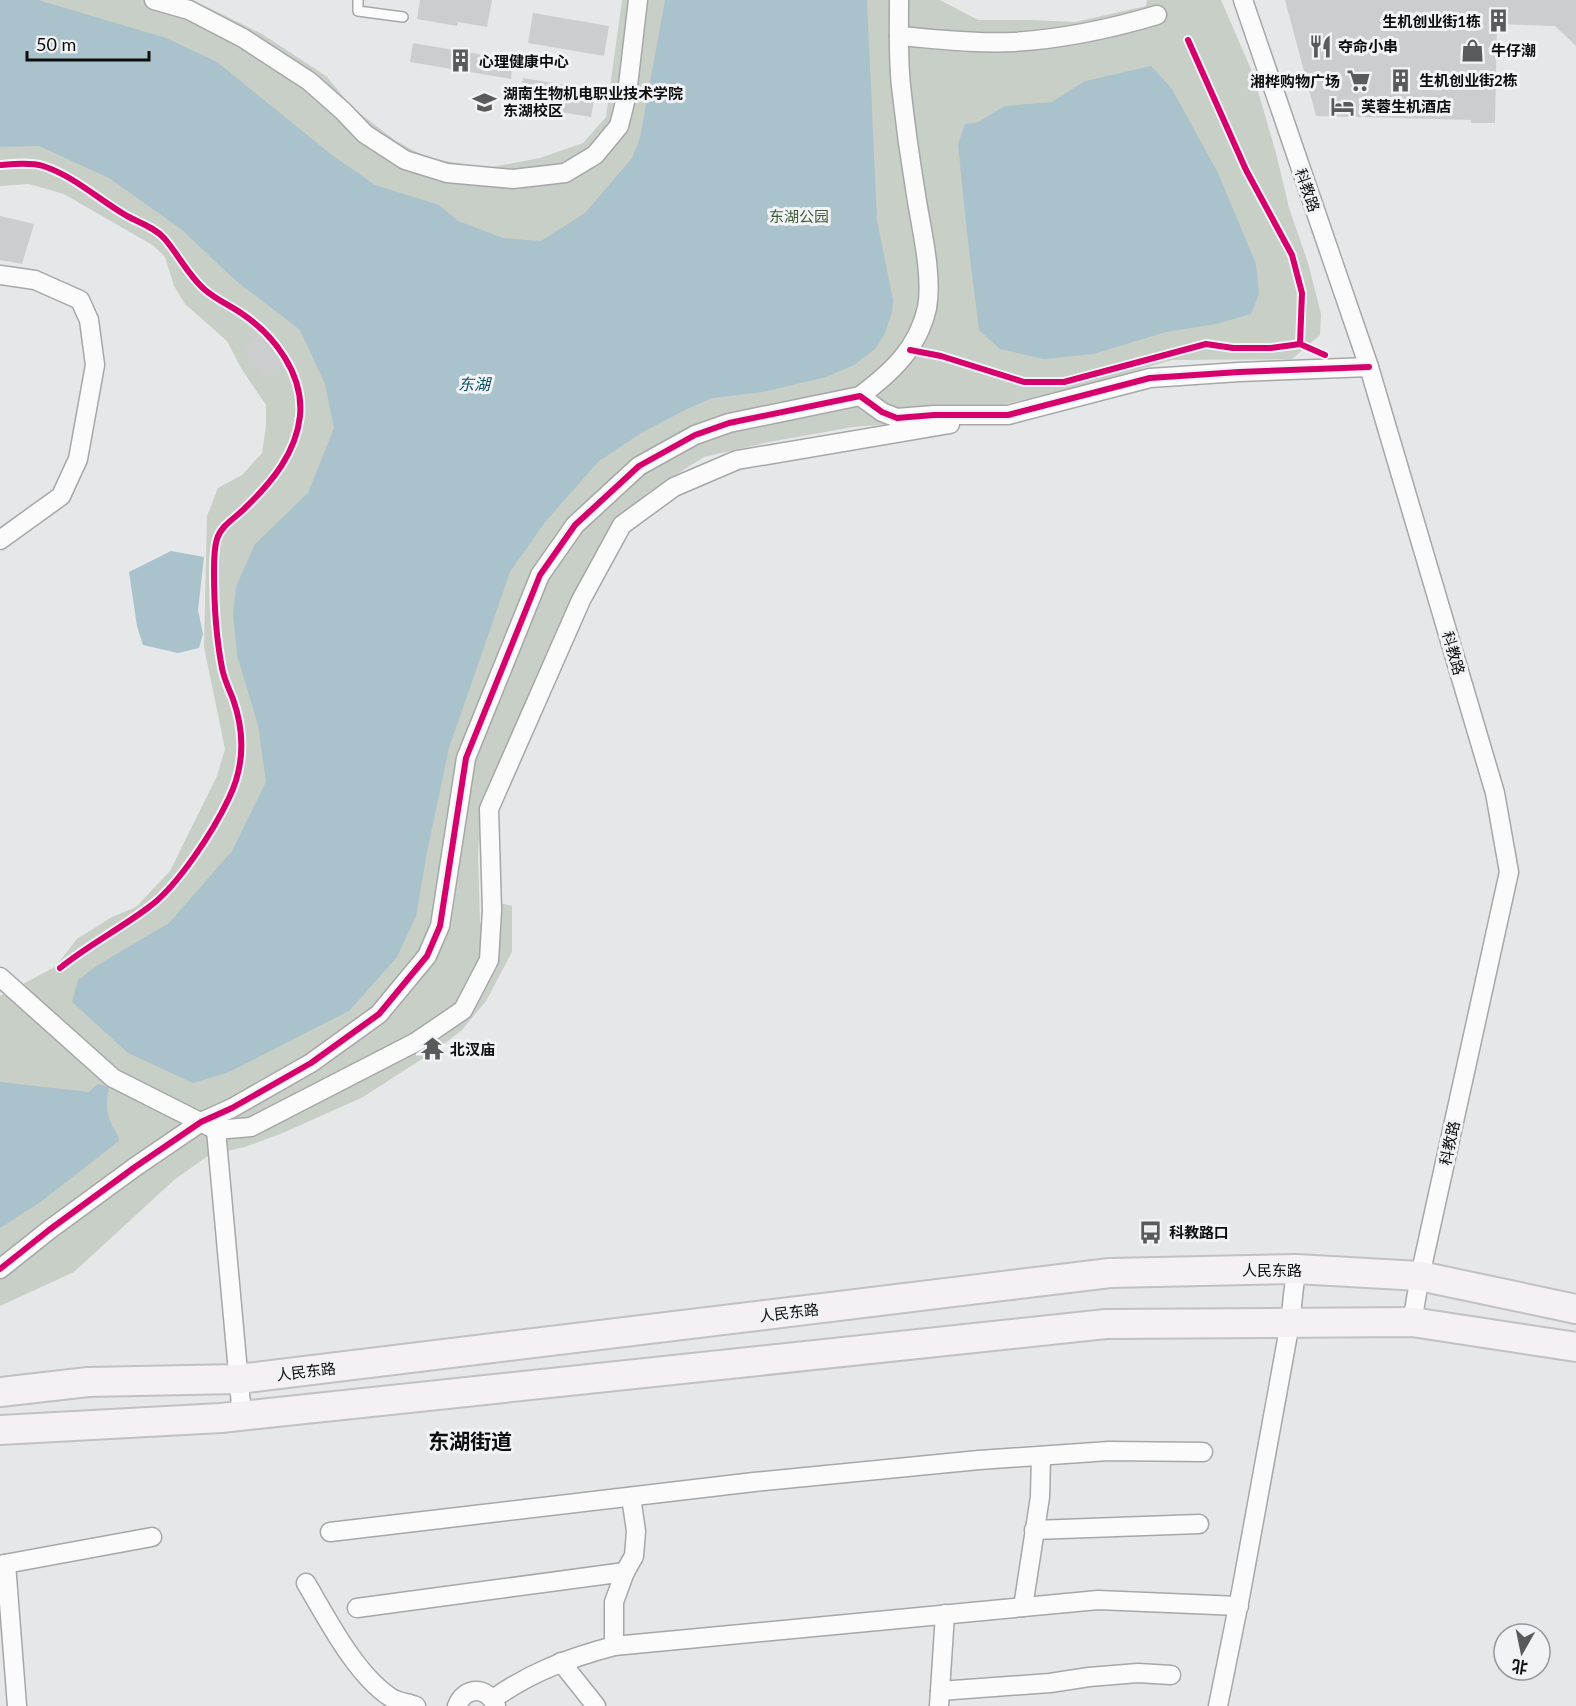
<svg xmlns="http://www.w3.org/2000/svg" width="1576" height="1706" font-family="Lato,'Noto Sans SC',sans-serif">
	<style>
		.green { fill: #c7cfc6 }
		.water { fill: #aac2cb }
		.building { fill: #cccdce }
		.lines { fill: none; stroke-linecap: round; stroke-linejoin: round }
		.lane-casing { stroke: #a6a7a8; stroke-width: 12 }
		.street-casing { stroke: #a6a7a8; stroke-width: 21 }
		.primary-casing { stroke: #c1c1c2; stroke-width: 32 }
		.lane { stroke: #fbfbfc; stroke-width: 9 }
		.street { stroke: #fbfbfc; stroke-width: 18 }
		.primary { stroke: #f4f0f4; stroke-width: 28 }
		.cycleway-casing { stroke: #f2f3f6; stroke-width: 10 }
		.cycleway { stroke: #d6006c; stroke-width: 6 }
		.labels { text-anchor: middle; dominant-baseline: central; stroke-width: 6; stroke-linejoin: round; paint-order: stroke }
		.poi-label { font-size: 15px; font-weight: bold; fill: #0e0e0f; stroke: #f2f3f6; text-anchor: start }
		.street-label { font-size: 15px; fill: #0e0e0f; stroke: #f2f3f6 }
		.park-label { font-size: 15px; fill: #3d5b34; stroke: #f2f3f6 }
		.water-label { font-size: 16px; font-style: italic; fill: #085063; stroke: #f2f3f6 }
		.district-label { font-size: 21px; font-weight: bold; fill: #0e0e0f; stroke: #f2f3f6 }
	</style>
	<rect width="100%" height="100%" fill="#e6e7e8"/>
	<polygon class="green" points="0,0 193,0 262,34 326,76 353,108 396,141 428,158 487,168 540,158 583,143 606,117 622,0 940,0 978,20 1031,20 1075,22 1146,6 1147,0 1221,0 1253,74 1276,153 1289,208 1308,263 1321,314 1320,335 1292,359 1172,360 1082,386 933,421 853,427 769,442 704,457 647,493 609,530 577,592 482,806 478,853 480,924 499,903 512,906 512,952 486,1001 462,1030 436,1050 363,1097 285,1132 245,1147 209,1155 174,1180 74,1272 0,1306 0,996 55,967 77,939 112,917 136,907 170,871 217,776 225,749 204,647 207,516 218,488 242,475 262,453 266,426 266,405 241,368 227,341 185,304 174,286 165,257 154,246 64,194 29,184 0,186"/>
	<g class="water">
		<polygon points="0,0 38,0 166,38 217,62 332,155 375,185 439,205 458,221 503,238 541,241 585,213 632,158 640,138 665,0 867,0 877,220 893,300 892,312 885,333 875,349 854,365 826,377 763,392 712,398 687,409 641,433 599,461 545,522 510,572 449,748 427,852 416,916 397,957 349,1011 229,1072 193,1083 128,1053 72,1002 78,980 98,965 169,923 232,851 266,782 258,725 237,655 233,613 236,587 255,544 308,493 334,428 325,384 300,330 235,280 181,229 109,178 39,146 0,147"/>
		<polygon points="1151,66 1172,89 1218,173 1256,264 1259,294 1251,314 1216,324 1166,332 1093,354 1044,359 1000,349 979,330 967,233 958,144 965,124 976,123 1005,106 1052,102 1085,81"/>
		<polygon points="171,551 204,557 198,610 203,634 199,648 178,653 143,645 137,626 129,572"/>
		<path d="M0,1082L89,1092L98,1084L109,1087C107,1098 105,1111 111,1123C114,1130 118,1132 119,1141L39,1203L0,1228Z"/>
	</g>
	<g class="building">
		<polygon points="420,0 492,0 487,27 458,22 457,26 417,19"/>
		<polygon points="1285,0 1576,0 1576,46 1555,26 1497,24 1495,123 1471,123 1471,120 1316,116"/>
		<polygon points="533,13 609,26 604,56 528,43"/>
		<polygon points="413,43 513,60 511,79 410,62"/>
		<polygon points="523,78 596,90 591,117 518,105"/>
		<polygon points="0,216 34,224 22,264 0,260"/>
		<polygon points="259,335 282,365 265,379 242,349"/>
	</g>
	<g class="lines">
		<defs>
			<polyline id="lane" points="358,0 358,11 403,17"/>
			<g id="street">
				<polyline points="154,0 189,10 243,38 309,81 343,111 365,134 405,160 447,173 513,179 565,173 595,155 619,126 627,94 638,0"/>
				<polyline points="1243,0 1369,367 1495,793 1509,872 1420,1276 1412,1322"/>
				<path d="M899,36C937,39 976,44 1013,42C1063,39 1110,29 1157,15"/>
				<polyline points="0,275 35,280 80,300 89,320 95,365 78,459 61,496 0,540"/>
				<path d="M860,396C892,372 918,348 927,308C933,275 921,228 916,195C910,159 905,123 901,86C898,58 899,29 899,0"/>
				<polyline points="0,977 113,1078 216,1130 251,1127 416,1042 463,1010 489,960 492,910 489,809 581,600 622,525 674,487 737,460 950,424"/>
				<polyline points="216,1130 242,1416"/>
				<polyline points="0,1269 49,1230 135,1167 201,1122 232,1108 311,1063 379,1014 427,956 440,926 466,758 540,575 575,525 639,466 695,435 729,423 860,396 882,412 897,418 934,415 1008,415 1150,378 1239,372 1369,367"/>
				<polyline points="1034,1530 1199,1524"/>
				<polyline points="330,1532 754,1482 979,1460 1109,1451 1203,1452"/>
				<polyline points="6,1564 17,1706"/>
				<polyline points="0,1565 152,1537"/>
				<path d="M306,1583C327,1618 355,1674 390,1697C397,1702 408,1703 416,1706"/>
				<polyline points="1023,1607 1040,1497 1041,1456"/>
				<polyline points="357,1608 625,1572"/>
				<polyline points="614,1646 614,1602 625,1572 634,1556 636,1531 631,1497"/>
				<polyline points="561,1662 596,1706"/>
				<polyline points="940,1691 1050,1683 1089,1677 1138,1673 1171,1675"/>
				<path d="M493,1699C531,1672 569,1658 614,1646L1098,1600L1239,1606"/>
				<path d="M457,1706C465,1686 487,1686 496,1706"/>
				<polyline points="939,1706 945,1614"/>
				<polyline points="1218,1706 1241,1592 1290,1323 1296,1269"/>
			</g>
			<g id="primary">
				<polyline points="0,1392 88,1382 238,1379 1110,1273 1296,1269 1420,1276 1576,1309"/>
				<polyline points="0,1430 221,1418 1106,1324 1412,1322 1576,1347"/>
			</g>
		</defs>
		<use href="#lane" class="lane-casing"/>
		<use href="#street" class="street-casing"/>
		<use href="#primary" class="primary-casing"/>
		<use href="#lane" class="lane"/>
		<use href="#street" class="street"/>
		<use href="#primary" class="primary"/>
		<defs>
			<g id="cycleway">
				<polyline points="1188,40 1246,170 1292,255 1302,293 1300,344"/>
				<path d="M0,165C13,164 30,162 43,166C74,176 99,200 127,216C140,223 154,227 164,238C178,254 188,275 204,289C215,299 229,305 241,313C274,335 304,374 300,416C296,453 272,482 246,507C237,517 221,525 217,539C214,548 214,561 214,571C214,603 216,637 222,668C224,679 229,689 233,699C245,733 245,765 229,798C214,830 178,886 149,907C120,929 88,945 60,968"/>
				<polyline points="910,350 941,356 1024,382 1064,382 1206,344 1233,348 1271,348 1300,344 1325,355"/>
				<polyline points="0,1269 49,1230 135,1167 201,1122 232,1108 311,1063 379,1014 427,956 440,926 466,758 540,575 575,525 639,466 695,435 729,423 860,396 882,412 897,418 934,415 1008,415 1150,378 1239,372 1369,367"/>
			</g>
		</defs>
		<use href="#cycleway" class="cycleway-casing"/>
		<use href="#cycleway" class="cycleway"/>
	</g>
	<defs>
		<symbol id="building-bare" viewBox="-9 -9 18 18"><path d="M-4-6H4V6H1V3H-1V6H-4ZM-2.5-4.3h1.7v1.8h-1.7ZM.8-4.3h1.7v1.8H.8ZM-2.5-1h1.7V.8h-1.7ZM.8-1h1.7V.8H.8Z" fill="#5a5a5b" stroke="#f2f3f6" stroke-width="2.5" paint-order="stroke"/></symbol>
		<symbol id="restaurant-bare" viewBox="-9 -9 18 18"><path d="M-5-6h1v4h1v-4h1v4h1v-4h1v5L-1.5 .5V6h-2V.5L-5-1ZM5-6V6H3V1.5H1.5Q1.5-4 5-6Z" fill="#5a5a5b" stroke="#f2f3f6" stroke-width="2.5" paint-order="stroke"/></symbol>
		<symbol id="shop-bare" viewBox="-9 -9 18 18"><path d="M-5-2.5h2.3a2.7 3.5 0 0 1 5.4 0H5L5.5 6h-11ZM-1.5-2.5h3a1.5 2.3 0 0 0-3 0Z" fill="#5a5a5b" stroke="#f2f3f6" stroke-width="2.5" paint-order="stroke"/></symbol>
		<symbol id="supermarket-bare" viewBox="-9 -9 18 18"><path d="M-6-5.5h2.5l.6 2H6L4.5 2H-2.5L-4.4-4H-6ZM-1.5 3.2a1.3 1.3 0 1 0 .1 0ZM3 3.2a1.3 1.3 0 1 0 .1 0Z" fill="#5a5a5b" stroke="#f2f3f6" stroke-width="2.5" paint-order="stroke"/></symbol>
		<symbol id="university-bare" viewBox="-9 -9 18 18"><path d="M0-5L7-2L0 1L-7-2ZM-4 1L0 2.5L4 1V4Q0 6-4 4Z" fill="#5a5a5b" stroke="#f2f3f6" stroke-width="2.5" paint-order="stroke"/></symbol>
		<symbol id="hotel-bare" viewBox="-9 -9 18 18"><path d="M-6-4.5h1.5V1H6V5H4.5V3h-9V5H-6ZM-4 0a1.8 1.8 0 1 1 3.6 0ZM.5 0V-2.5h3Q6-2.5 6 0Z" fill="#5a5a5b" stroke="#f2f3f6" stroke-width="2.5" paint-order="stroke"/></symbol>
		<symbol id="temple-bare" viewBox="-9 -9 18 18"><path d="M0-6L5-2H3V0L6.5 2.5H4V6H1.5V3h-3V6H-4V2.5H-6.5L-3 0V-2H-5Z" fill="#5a5a5b" stroke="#f2f3f6" stroke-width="2.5" paint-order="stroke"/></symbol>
		<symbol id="bus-bare" viewBox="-9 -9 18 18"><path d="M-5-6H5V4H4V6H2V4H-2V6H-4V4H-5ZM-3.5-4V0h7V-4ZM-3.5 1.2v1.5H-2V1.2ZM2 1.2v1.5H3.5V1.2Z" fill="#5a5a5b" stroke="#f2f3f6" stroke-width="2.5" paint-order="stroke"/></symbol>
	</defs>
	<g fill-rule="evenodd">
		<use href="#building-bare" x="1482" y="4" width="33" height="33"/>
		<use href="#restaurant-bare" x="1304" y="30" width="33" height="33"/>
		<use href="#shop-bare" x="1456" y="34" width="33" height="33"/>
		<use href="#building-bare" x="444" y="44" width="33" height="33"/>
		<use href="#building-bare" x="1384" y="64" width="33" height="33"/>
		<use href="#supermarket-bare" x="1342" y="64" width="33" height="33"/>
		<use href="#university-bare" x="468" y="86" width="33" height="33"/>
		<use href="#hotel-bare" x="1326" y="90" width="33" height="33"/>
		<use href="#temple-bare" x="416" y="1032" width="33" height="33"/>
		<use href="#bus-bare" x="1134" y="1216" width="33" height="33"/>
	</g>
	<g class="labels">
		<g class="poi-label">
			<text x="1481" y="21" text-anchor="end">生机创业街1栋</text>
			<text x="1338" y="46">夺命小串</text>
			<text x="1491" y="50">牛仔潮</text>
			<text x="479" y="61">心理健康中心</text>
			<text x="1419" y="80">生机创业街2栋</text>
			<text x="1340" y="81" text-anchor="end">湘桦购物广场</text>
			<text x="503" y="93">湖南生物机电职业技术学院<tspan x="503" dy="17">东湖校区</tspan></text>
			<text x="1361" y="106">芙蓉生机酒店</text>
			<text x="450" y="1049">北汊庙</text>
			<text x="1169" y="1232">科教路口</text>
		</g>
		<g class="street-label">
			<text transform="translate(1308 190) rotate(71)">科教路</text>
			<text transform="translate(1454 653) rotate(74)">科教路</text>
			<text transform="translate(1449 1143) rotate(-78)">科教路</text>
			<text x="1272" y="1270">人民东路</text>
			<text transform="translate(789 1312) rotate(-7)">人民东路</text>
			<text transform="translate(306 1371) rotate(-7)">人民东路</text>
		</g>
		<g class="park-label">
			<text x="799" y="216">东湖公园</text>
		</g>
		<g class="water-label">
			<text x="474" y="383">东湖</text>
		</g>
		<g class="district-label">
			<text x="470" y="1440">东湖街道</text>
		</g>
	</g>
	<g transform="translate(1522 1652) rotate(189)"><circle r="28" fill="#f2f3f6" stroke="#97979a" stroke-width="1.5"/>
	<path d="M0-4.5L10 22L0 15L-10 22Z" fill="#5a5a5b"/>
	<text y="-9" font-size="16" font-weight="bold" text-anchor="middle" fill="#0e0e0f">北</text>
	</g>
	<path d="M27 51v9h122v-9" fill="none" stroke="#0e0e0f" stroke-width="3"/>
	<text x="36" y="51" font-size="18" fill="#0e0e0f" stroke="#f2f3f6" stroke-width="4.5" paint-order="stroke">50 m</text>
</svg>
